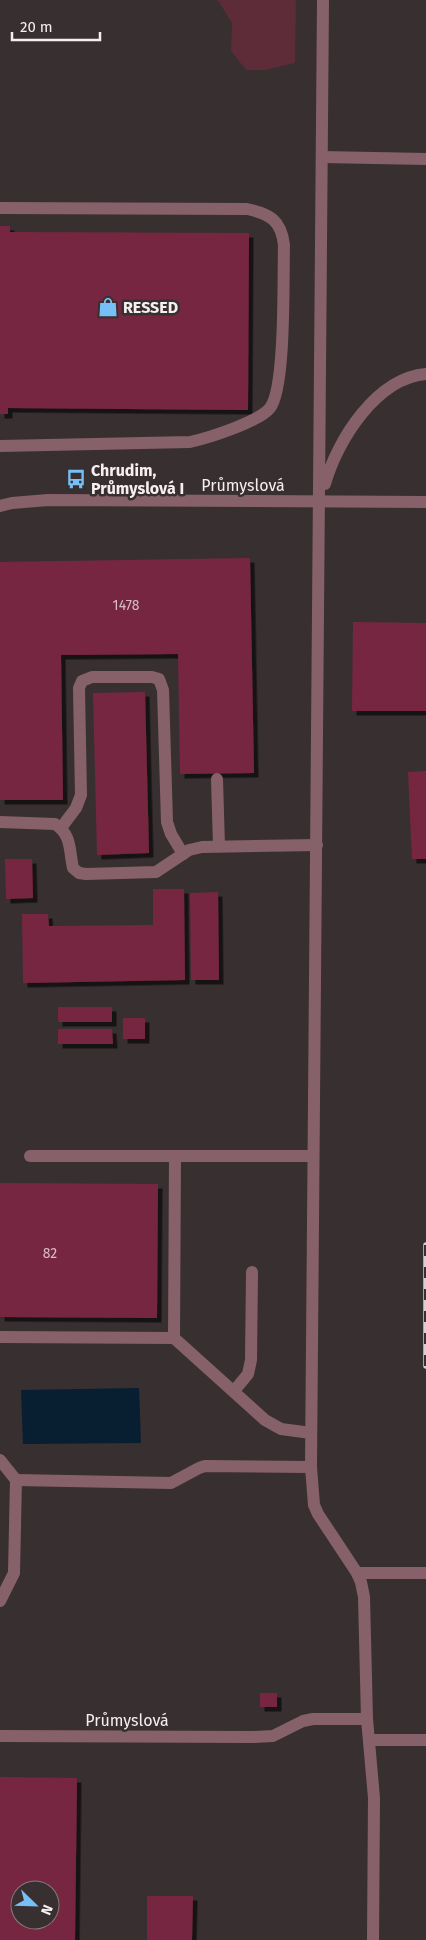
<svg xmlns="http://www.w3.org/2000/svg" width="426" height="1940" font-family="'Fira Sans',sans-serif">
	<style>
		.green { fill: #5e2b39 }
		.water { fill: #071f31 }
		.building { fill: #762740; fill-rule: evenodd; filter: url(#shadow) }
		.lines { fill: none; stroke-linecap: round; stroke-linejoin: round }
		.minor { stroke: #87616a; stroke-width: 12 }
		.rail-casing { stroke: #d6d0d1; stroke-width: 5.5 }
		.rail { stroke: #382f31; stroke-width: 4; stroke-dasharray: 11; stroke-linecap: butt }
		.labels { text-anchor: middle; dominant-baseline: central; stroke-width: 5; stroke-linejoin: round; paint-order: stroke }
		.number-label { font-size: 14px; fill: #d5bdc4 }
		.poi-label { font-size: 16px; font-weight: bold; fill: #f5eff0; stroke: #382f31; text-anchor: start }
		.street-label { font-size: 16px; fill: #f5eff0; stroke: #382f31 }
	</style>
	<defs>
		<filter id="shadow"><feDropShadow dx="4.5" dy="4.5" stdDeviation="0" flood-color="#0009"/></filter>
	</defs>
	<rect width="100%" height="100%" fill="#382f31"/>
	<polygon class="green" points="216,0 296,0 295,63 265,70 246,70 231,51 232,23 219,2"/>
	<polygon class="water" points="139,1388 141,1443 23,1444 21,1390"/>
	<g class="building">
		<polygon points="0,226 10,226 10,232 249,233 248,410 8,408 8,414 0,414"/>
		<polygon points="250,558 254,773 180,774 178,654 61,655 63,800 0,800 0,562"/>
		<polygon points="353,622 426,623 426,711 352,711"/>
		<polygon points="145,692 149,853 97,855 93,693"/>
		<polygon points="426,771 426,859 412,859 408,772"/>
		<polygon points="5,859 32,859 33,898 6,899"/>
		<polygon points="153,889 184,889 185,980 23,983 22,914 48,914 49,926 153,925"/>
		<polygon points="218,892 219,980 191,980 190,893"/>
		<rect x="58" y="1007" width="54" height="15"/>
		<rect x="123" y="1018" width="22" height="21"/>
		<polygon points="58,1029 112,1029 113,1044 58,1044"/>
		<polygon points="0,1183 158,1184 157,1318 0,1317"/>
		<rect x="260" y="1693" width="17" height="14"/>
		<path d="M0,1777L77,1778L75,1940H0ZM20,1890H50V1920H20Z"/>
		<polygon points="147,1896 193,1896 192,1940 147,1940"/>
	</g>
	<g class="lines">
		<g class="minor">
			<polyline points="323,0 311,1467 314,1505 318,1514 357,1573 361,1582 364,1597 367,1719 374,1798 373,1940"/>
			<polyline points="322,157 426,159"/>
			<path d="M0,208L247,209C270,214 281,220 284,245C283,276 286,388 270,408C259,422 208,438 190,442L0,446"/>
			<path d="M325,484C337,441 376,378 426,374"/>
			<polyline points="0,506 12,503 48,500 426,502"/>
			<polyline points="217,779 219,846"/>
			<path d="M0,822L55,824C72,835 69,850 73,868L79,873L86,874L156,872L189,850L202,847L317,845"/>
			<polyline points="61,828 76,808 81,795 79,688 82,681 92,677 152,677 159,679 163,690 167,822 171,834 183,854"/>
			<polyline points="30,1156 313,1156"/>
			<polyline points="0,1337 174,1338 175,1157"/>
			<polyline points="174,1338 265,1420 281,1429 311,1433"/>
			<polyline points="234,1391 248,1374 251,1360 252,1272"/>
			<polyline points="0,1460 16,1480 14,1573 0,1601"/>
			<polyline points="16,1480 171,1483 199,1468 205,1466 311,1467"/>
			<polyline points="357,1573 426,1573"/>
			<polyline points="0,1736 253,1737 273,1736 303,1721 313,1719 367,1719"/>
			<polyline points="369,1740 426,1740"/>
		</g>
		<defs>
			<polyline id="rail" points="426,1245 426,1366"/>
		</defs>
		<use href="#rail" class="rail-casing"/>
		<use href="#rail" class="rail"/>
	</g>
	<defs>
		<symbol id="shop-bare" viewBox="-9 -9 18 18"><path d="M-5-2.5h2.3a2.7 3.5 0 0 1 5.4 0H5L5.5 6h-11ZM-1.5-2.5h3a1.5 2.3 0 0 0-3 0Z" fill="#77bff7" stroke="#382f31" stroke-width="2.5" paint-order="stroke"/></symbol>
		<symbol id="bus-bare" viewBox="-9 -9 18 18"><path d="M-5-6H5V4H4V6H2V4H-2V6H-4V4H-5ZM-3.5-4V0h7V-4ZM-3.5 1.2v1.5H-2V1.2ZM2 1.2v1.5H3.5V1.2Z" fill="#77bff7" stroke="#382f31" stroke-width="2.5" paint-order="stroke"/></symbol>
	</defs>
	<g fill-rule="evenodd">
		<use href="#shop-bare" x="94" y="293" width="28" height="28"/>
		<use href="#bus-bare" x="62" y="465" width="28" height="28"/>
	</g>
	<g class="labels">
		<g class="number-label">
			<text x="126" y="605">1478</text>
			<text x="50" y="1253">82</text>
		</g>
		<g class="poi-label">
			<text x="123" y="307">RESSED</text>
			<text x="91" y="470">Chrudim,<tspan x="91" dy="18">Průmyslová I</tspan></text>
		</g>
		<g class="street-label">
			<text x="243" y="485">Průmyslová</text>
			<text x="127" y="1720">Průmyslová</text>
		</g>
	</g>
	<g transform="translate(35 1905) rotate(113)"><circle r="24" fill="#382f31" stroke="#847c7d"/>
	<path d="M0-4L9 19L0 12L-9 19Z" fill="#77bff7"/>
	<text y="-8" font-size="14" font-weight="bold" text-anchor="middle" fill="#f5eff0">N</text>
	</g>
	<path d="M12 32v8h88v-8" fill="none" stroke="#f5eff0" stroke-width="2.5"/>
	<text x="20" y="32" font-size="15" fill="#f5eff0" stroke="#382f31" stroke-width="4" paint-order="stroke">20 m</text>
</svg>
